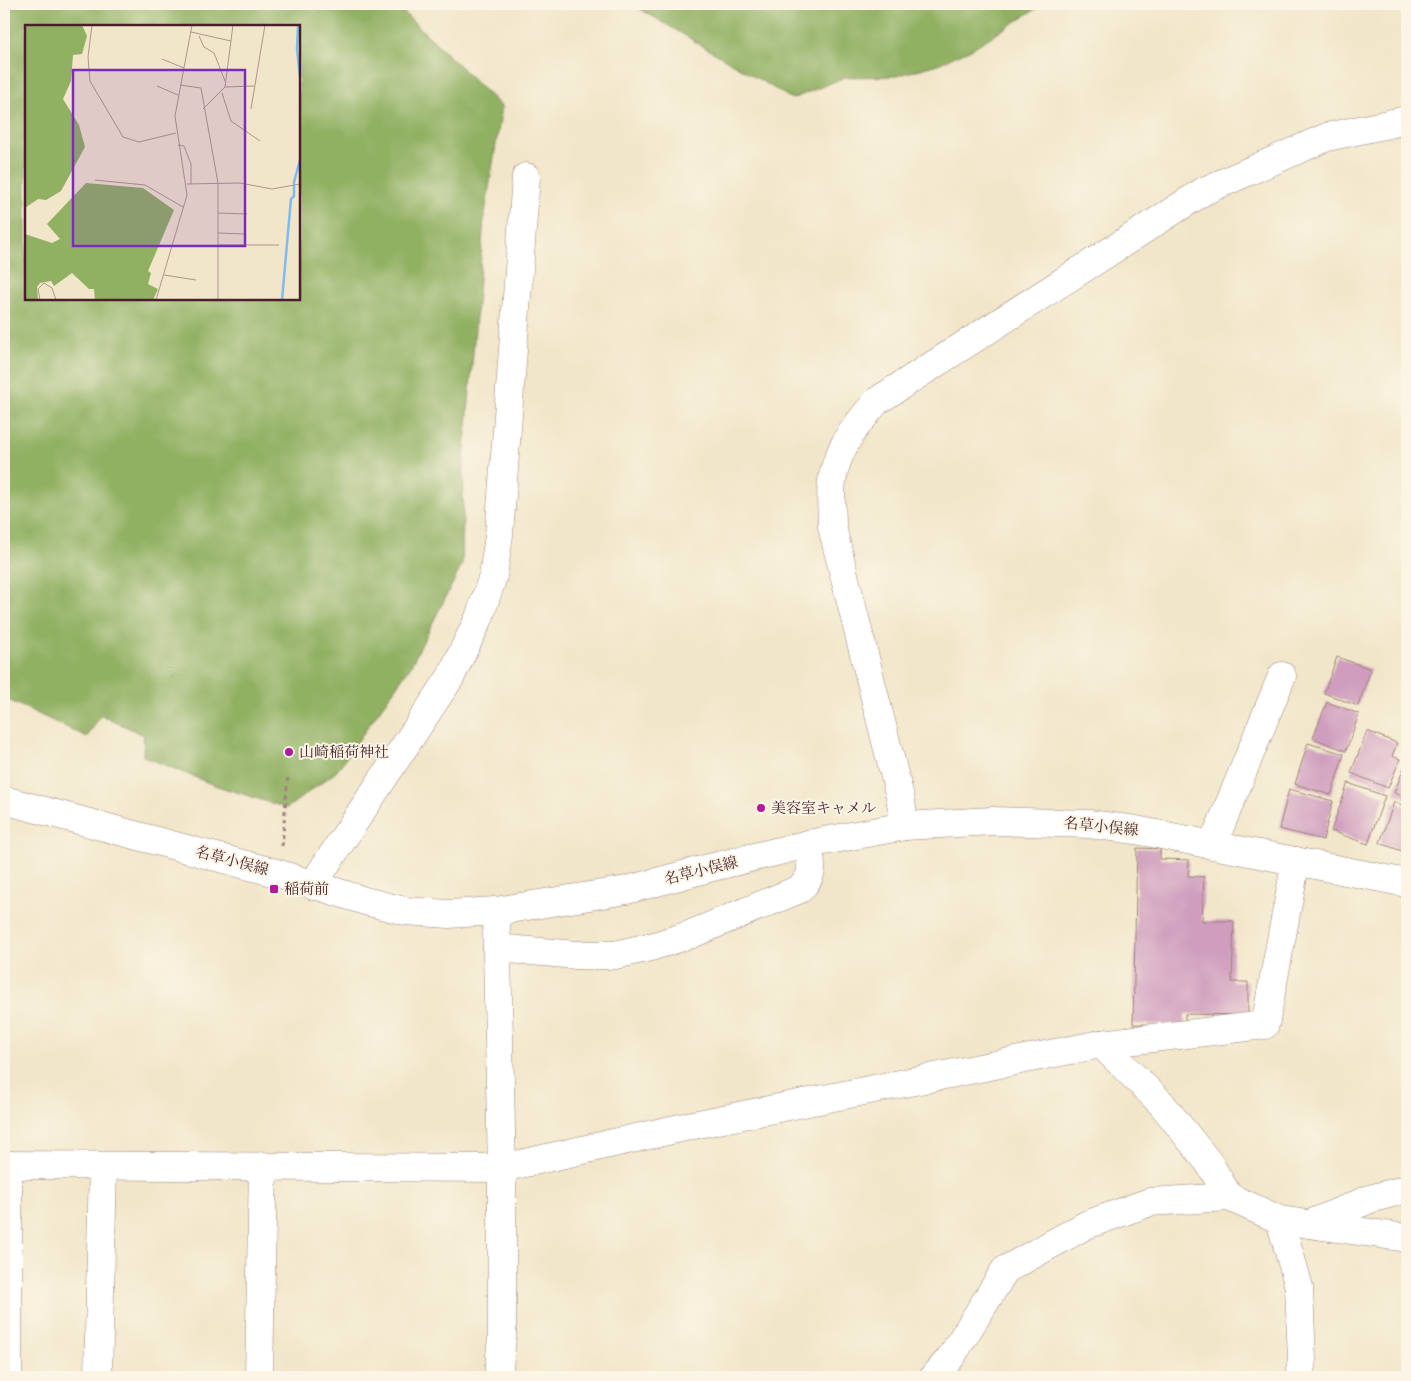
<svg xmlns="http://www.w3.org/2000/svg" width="1411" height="1381" font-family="'IM FELL English','Noto Serif JP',serif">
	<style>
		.forest { fill: #90b062; stroke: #6d6846; fill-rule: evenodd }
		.building { fill: #cf9dbe }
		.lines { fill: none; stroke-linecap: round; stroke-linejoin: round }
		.minor-casing { stroke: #9e827a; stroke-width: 29 }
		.major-casing { stroke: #9e827a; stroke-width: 29 }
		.path { stroke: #9e827a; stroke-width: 3; stroke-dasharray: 4 4; stroke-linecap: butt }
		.minor { stroke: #fff; stroke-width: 28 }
		.major { stroke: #fff; stroke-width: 28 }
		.poi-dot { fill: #b5179e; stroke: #fcf5e5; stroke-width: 2 }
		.labels { text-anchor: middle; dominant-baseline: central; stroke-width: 4; stroke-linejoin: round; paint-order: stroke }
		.poi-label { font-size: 15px; fill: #4a1f2b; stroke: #fcf5e5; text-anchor: start }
		.street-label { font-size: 15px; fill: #4a1f2b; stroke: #fcf5e5 }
		.inset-river { fill: none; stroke: #7ebbf1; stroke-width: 2.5 }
		.inset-road { fill: none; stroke: #ae968a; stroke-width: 1 }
		.view { fill: #7b2cbf; fill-opacity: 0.15; stroke: #7b2cbf; stroke-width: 2.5 }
		.inset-edge { fill: none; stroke: #4a1f2b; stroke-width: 2.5 }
	</style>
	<rect width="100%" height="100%" fill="#fcf5e5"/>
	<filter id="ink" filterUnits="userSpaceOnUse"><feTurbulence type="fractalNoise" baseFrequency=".02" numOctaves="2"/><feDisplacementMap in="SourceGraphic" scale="10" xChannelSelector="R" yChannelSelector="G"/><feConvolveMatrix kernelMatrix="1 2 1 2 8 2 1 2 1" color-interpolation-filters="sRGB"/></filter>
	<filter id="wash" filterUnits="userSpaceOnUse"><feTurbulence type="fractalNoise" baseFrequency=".0096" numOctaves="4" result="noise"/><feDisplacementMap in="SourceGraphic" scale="20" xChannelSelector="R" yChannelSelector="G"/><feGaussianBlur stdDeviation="1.12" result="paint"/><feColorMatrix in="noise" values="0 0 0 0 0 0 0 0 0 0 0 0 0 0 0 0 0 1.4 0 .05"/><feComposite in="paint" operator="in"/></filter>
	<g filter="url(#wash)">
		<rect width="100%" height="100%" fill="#f1e6c9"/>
		<g class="forest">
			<path d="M4,4H395L502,107L484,219L464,462L462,565L410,667L336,772L287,808L214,785L143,756L144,735L101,715L87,737L4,698ZM26,26H299V299H26Z"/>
			<polygon points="632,4 1044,4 971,49 938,64 896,76 845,77 792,99"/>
		</g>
		<g id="blocks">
			<g class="building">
				<polygon points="1337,657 1371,669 1358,706 1324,693"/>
				<polygon points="1327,702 1359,714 1346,751 1313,738"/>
				<polygon points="1367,731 1397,743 1392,756 1400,759 1388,788 1351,773"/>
				<polygon points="1308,743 1344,754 1331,795 1295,784"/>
				<polygon points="1407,760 1407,798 1394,793"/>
				<polygon points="1348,783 1385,796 1368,844 1331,831"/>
				<polygon points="1289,789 1333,801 1323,840 1279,829"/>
				<polygon points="1394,802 1407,807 1407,853 1380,843"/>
				<polygon points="1137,848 1160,849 1160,859 1189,860 1188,876 1204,877 1202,921 1234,921 1232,982 1248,982 1248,1015 1185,1014 1185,1025 1133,1024"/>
			</g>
		</g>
	</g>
	<g filter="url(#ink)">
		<use href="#blocks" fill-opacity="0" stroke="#9e827a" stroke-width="1"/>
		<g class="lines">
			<defs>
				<g id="minor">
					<path d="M905,826L900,797L832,527C832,512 830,495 832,481C837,448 856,425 877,401L1204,191L1327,137L1407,120"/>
					<polyline points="1213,844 1282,676"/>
					<polyline points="314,886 321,872 450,678 479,618 493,576 499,535 526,177"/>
					<polyline points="496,911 502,1168 502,1337 498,1377"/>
					<path d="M497,948L577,955H615L654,946L689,935L800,889C816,873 811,865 808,844"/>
					<polyline points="1101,1044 1161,1103 1209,1163 1229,1197 1280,1220 1407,1238"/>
					<polyline points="4,1165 502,1168 698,1124 1101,1044 1265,1025 1296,861"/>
					<polyline points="8,1165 8,1377"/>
					<polyline points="1280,1220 1299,1287 1302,1360 1299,1377"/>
					<polyline points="1310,1224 1370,1199 1407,1189"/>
					<polyline points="98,1377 103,1166"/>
					<polyline points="259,1377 263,1166"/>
					<polyline points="934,1377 951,1357 1005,1270 1086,1225 1150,1202 1229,1197"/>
				</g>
				<polyline id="major" points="4,800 280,874 365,901 405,911 449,914 496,911 627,890 709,868 808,844 905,826 992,821 1089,824 1136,830 1407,883"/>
			</defs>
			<use href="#minor" class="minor-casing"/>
			<use href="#major" class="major-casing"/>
			<polyline class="path" points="282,846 288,775"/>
			<use href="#minor" class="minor"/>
			<use href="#major" class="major"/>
		</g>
	</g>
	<g class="poi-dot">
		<circle cx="289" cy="752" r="5"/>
		<circle cx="761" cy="808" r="5"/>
		<rect x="269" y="884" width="10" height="10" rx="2.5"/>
	</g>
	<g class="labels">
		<g class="poi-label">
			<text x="299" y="752">山崎稲荷神社</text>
			<text x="771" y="808">美容室キャメル</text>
			<text x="284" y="889">稲荷前</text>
		</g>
		<g class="street-label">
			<text transform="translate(1101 827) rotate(6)">名草小俣線</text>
			<text transform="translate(232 861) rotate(15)">名草小俣線</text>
			<text transform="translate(701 871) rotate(-14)">名草小俣線</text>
		</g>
	</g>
	<g transform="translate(25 25)">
		<rect width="275" height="275" fill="#f1e6c9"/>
		<path d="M0,0H57L62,11L57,29L48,30L46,56L38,74L54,100L60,122L36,166L21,175L13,174L0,183ZM61,158L118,163L149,185L123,246L126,248L123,259L133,264L128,275H70L69,264H64L47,248L29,261L26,256L15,258L12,262L13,275H0V209L27,218L35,214L22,199Z" fill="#90b062"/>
		<path class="inset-river" d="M273,0L272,24L275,52M257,275L266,174L269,171V157L275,135"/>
		<path class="inset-road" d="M67,0L63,32L65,56L98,112L114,117L151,108M166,7L206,16M174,11L179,22L189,28L200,56M137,34L159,43M155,60L176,63L193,158V275M132,61L153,70M200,62L229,61M197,68L206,96L235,116M178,84L200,62L208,0M226,84L240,0M153,120L159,121L166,139V159M70,155L120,160L158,182M162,159L215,158L247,164L275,159M193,188L222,189M193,208L220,209M193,220H254M139,250L171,255M15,275L13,264L19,258L27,263L31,275M131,275L162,170L150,91L167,0"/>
		<path class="view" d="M48,45H220V221H48Z"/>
		<rect width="275" height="275" class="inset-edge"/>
	</g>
	<rect width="1411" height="1381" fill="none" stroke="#fcf5e5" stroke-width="20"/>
</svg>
